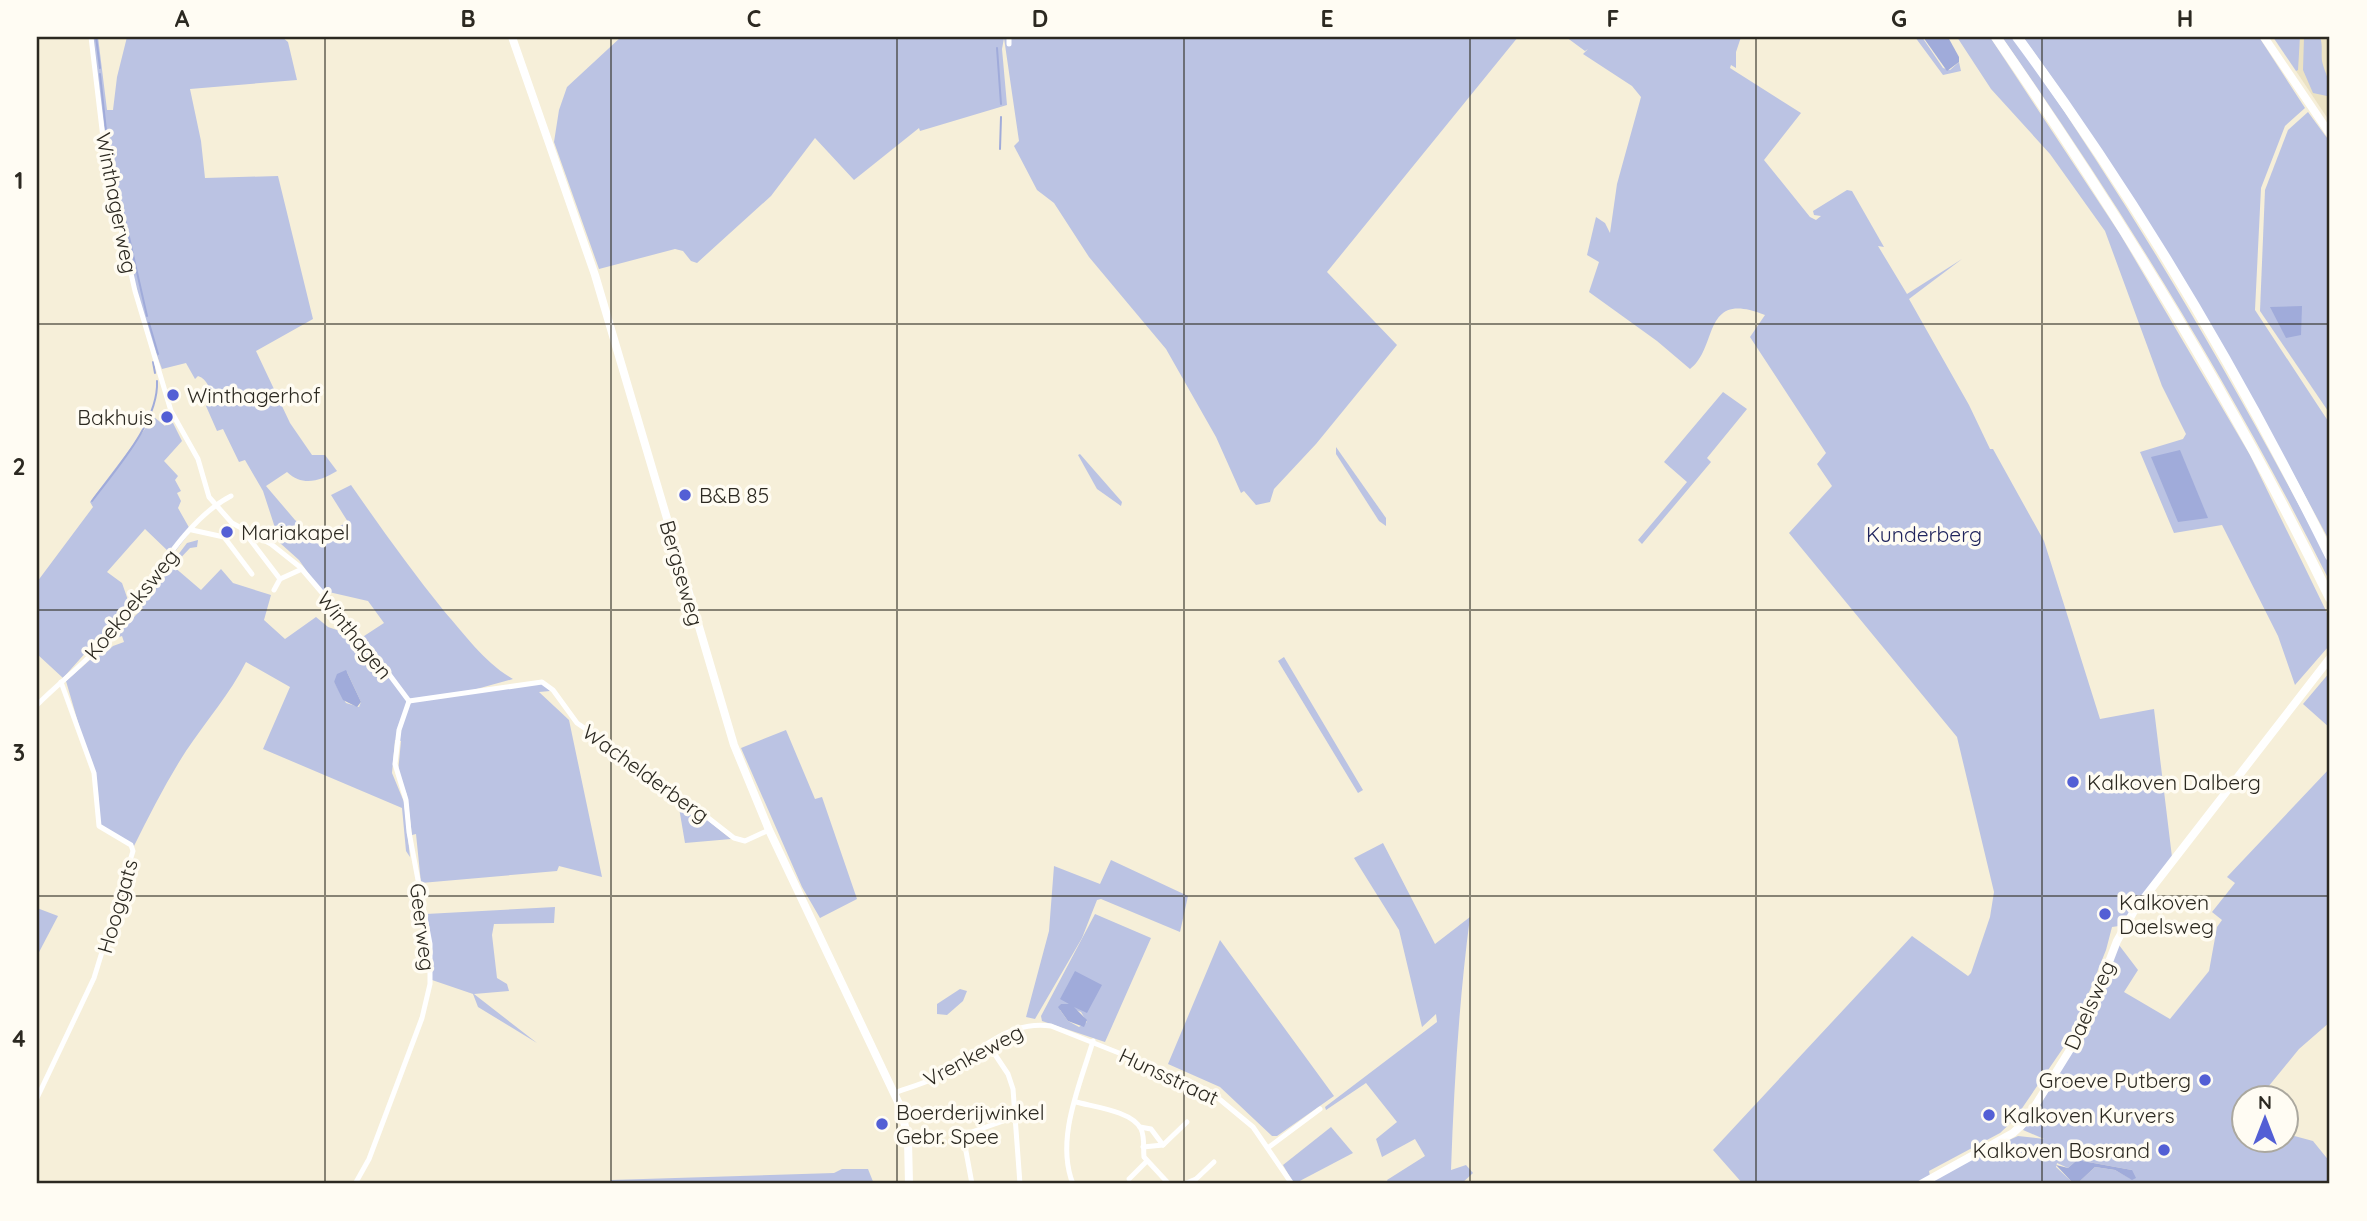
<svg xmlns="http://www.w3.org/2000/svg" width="2367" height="1221" font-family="Quicksand,sans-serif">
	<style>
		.built { fill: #ebe2c4 }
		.green { fill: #bbc3e3; fill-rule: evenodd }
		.water { fill: #a0abda }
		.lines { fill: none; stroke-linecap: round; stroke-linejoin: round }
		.stream { stroke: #a0abda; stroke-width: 2 }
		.street { stroke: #fff; stroke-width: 5 }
		.secondary { stroke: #fff; stroke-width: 8 }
		.highway { stroke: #fff; stroke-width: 10 }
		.grid { fill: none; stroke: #2c2921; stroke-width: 2; stroke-opacity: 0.55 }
		.poi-dot { fill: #535fd5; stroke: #fffcf3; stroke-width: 2.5 }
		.labels { text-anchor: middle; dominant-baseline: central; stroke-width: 7; stroke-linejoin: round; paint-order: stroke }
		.street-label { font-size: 21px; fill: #2c2921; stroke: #fffcf3 }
		.poi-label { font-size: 21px; fill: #2c2921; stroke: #fffcf3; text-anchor: start }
		.park-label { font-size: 21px; fill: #20255d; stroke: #fffcf3 }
		.neatline { fill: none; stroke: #2c2921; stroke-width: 2.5 }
		.grid-label { font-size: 23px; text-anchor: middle; font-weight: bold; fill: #2c2921 }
	</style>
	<rect width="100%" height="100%" fill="#f6efd9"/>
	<polygon class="built" points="2300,37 2330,37 2330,122 2296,71"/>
	<g class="green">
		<path d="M93,37H98L107,110H113L117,77L127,37H282L288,42L297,80L190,89L201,141L205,178L278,176L313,319L256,351L290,423L312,455H325L337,471C320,481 303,487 287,472L266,486L295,520L316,538L348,522L331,495L351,485C381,528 411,570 444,611C465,635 485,663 513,679L473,690L541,681L550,691L539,692L569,720L602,877L559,866L557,871L421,883L416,834L412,835L407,795L398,772L401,741L395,740L392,773L404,802L410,857L406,851L402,808L263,749L290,687L246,662C230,694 206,721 186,751C166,782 150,814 134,846L99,828L98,791L66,681L99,652L102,656L113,646L124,642L122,636L111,640L143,608L140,605L187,543L198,540L197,547L190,548L173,566L201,590L221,569L233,583L271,595L264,620L285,639L316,617L328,627L361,638L384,623L368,601L320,590L299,560L280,543L263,491L245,460L239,462L223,429L217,431L206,406L214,400C210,391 208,379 198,376L195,379L186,363L162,369C122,263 105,148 93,37ZM347,672L361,702L359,707L346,703L334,682Z"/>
		<polygon points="621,37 1518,37 1327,272 1397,345 1316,444 1274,489 1270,502 1256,505 1244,491 1241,493 1216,437 1166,349 1089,257 1054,203 1037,190 1014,146 1019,141 1004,38 1002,49 1007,105 920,131 919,128 854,180 815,138 771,196 697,263 691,261 683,251 675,249 599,269 554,142 559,110 567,87"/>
		<path d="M1566,37H1741L1736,52V68L1731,65L1730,68L1801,113L1764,160L1810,217L1816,220L1821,216L1814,215L1813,211L1847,190L1852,191L1884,247L1878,246L1907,294L1962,259L1909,299L1969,405L1990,449H1993L2044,541L2100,719L2154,709L2172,857L2119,926L2112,927L2106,950L2072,1035L2014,1120L2000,1133L1929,1171L1930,1176L1916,1184H1743L1713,1150L1912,936L1968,976L1971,973L1990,917L1994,892L1957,737L1789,533L1832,486L1817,464L1826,453L1750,337L1765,315C1701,289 1719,347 1690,369L1657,341L1589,292L1599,262L1587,255L1596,217L1605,223L1610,233L1617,184L1641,97L1632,86L1583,54L1588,49L1585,51Z"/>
		<polygon points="1915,37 1922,37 1943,68 1950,70 1959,62 1961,71 1943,75"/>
		<polygon points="1957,37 1990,37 2120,234 2250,455 2330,619 2330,651 2328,647 2295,685 2278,636 2222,525 2174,533 2140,452 2183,439 2186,434 2162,386 2105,231 2050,154 1991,89"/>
		<path d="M2002,37H2013C2126,197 2224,364 2316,537L2330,566V582C2235,392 2124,211 2002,37Z"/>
		<path d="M2023,37H2259L2305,108L2285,126L2261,188L2255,310L2330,424V542C2237,368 2139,197 2023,37Z"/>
		<polygon points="2273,37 2300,37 2298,70 2296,71"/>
		<path d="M2304,37H2320C2323,45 2321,53 2322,61C2325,75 2332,80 2327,96L2313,93L2303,70Z"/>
		<polygon points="2308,112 2330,142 2330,414 2260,311 2265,190 2288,130"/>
		<polygon points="1723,392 1747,409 1707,458 1711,462 1642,544 1638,540 1687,482 1664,462"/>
		<path d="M154,417L165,426L171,419L182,441L164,461L178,476L175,480L181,491L177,493L181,501L178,508L191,531L131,608L129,604L63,678L37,654V582L93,507L90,502ZM145,529L169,552L129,603L122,583L107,572Z"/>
		<polygon points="1336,447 1386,518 1386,526 1379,521 1336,454"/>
		<polygon points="1080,454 1122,502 1121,506 1097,489 1078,455"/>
		<polygon points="1284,657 1363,790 1358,793 1278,661"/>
		<polygon points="2330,672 2330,728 2303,704"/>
		<polygon points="786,730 815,799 822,797 857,899 820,918 802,887 741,748"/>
		<path d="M2330,768V1022L2299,1049L2259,1098H2244V1140H2286L2287,1134L2313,1141L2330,1162V1184H1925L1993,1140L2005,1142L2018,1136L2044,1139L2023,1130L2053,1084L2119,945L2138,970L2124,992L2170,1019L2209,971L2217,927L2222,920L2212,912L2235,883L2227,877ZM2077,1160L2132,1170L2131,1179L2115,1170L2095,1167L2080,1181H2071L2056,1167L2057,1163L2068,1168Z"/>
		<polygon points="677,796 731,839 685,843"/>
		<path d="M1383,843L1435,944L1470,917C1459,1001 1454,1085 1451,1170L1466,1165L1473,1173L1461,1184H1389L1387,1180L1425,1156L1415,1139L1382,1157L1376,1139L1397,1122L1366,1083L1326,1110L1325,1107L1437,1022L1436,1014L1422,1027L1399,930L1354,858Z"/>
		<polygon points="1111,860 1188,896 1180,932 1101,899 1097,900 1082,938 1035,1019 1026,1017 1049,931 1054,866 1100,884"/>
		<polygon points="555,907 554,923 494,924 492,935 497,978 507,984 509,991 474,994 537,1043 478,1007 473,994 432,980 432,947 426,914"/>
		<polygon points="37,908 58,916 37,956"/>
		<path d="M1095,914L1151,938L1105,1042L1042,1021L1041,1016ZM1061,1004L1081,1012L1087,1022L1079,1027L1068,1021L1060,1010Z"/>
		<polygon points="1220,940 1334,1096 1277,1136 1272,1136 1220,1087 1168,1064"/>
		<polygon points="960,989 967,991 963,1001 947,1015 937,1014 937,1004"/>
		<polygon points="1331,1127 1353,1153 1294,1184 1283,1165"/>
		<polygon points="842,1169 868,1169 874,1184 611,1184 611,1180 834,1173"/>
	</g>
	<g class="water">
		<polygon points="1923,37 1948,37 1959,57 1959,62 1947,71"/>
		<polygon points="2302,306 2301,335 2286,338 2270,307"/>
		<polygon points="2180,450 2208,518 2178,522 2151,457"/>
		<polygon points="346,670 361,702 357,707 343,700 334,682 337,674"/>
		<polygon points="1075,971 1102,985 1087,1013 1074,1007 1087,1020 1084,1027 1068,1021 1058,1007 1061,1004 1069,1004 1060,999"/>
		<polygon points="2077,1160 2132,1170 2136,1178 2132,1180 2115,1170 2095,1167 2080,1181 2071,1181 2056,1165 2068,1168"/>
	</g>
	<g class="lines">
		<g class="stream">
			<polyline points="96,37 100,68"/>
			<polyline points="998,38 999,37"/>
			<polyline points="997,48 1001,104"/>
			<polyline points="100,74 107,140"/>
			<polyline points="108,145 147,316"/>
			<polyline points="1000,149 1001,117"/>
			<polyline points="149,323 158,354"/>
			<polyline points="153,362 155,373"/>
			<path d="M92,501C115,470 159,422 157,381"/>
		</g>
		<g class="street">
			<polyline points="91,37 106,163 135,291 171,411 198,459 209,497 232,523 271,544 300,567 371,650 409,701"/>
			<polyline points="1009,37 1009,44"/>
			<polyline points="242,529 280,579"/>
			<polyline points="192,530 224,537 252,574"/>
			<polyline points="274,590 280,579 302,569"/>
			<polyline points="409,701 542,682 553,690 577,723 661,781 734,838 745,841 769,830"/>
			<path d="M37,705C61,681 89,660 111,634C147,592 182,521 231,496"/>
			<polyline points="988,1044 1008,1074 1013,1089 1020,1184"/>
			<path d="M894,1093C908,1088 922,1084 935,1078C972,1058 1005,1019 1051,1026L1187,1080L1212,1093L1253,1127L1292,1184"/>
			<polyline points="37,1098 94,978 133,851 131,845 99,826 94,773 61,682"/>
			<path d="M1076,1102C1094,1107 1132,1111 1141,1129C1145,1137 1143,1148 1144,1157L1169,1184"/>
			<polyline points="1140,1127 1151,1129 1163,1145"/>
			<polyline points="1143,1147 1163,1145 1187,1122"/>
			<polyline points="1269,1147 1320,1109"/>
			<polyline points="1129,1179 1147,1161"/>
			<polyline points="355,1184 369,1159 422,1018 430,984 430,944 409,832 406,800 395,764 399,730 409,701"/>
			<polyline points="972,1184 963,1135 1015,1117"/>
			<path d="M1073,1184C1055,1139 1080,1085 1093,1041"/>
			<polyline points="1184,1184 1196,1179 1214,1162"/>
		</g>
		<g class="secondary">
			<polyline points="512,37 595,275 734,745 769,830 901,1108 908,1140 909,1184"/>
			<polyline points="2264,37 2330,134"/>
			<polyline points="1921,1184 2013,1133 2025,1122 2084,1027 2117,941 2134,911 2330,658"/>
		</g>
		<g class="highway">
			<path d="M1996,37C2120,216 2234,402 2330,598"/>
			<path d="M2017,37C2137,199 2241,376 2330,556"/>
		</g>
	</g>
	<path class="grid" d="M325,37V1184M611,37V1184M897,37V1184M1184,37V1184M1470,37V1184M1756,37V1184M2042,37V1184M37,324H2330M37,610H2330M37,896H2330"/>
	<g class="poi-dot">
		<circle cx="173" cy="395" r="7"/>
		<circle cx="167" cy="417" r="7"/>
		<circle cx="685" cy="495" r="7"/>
		<circle cx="227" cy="532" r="7"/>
		<circle cx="2073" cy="782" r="7"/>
		<circle cx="2105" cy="914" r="7"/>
		<circle cx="2205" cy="1080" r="7"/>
		<circle cx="1989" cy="1115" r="7"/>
		<circle cx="882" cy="1124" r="7"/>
		<circle cx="2164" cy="1150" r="7"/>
	</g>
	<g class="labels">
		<g class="street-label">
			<text transform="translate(117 203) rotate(79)">Winthagerweg</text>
			<text transform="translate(682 573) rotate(74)">Bergseweg</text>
			<text transform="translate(131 604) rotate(-51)">Koekoeksweg</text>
			<text transform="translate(355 635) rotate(51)">Winthagen</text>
			<text transform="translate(646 773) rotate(36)">Wachelderberg</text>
			<text transform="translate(117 906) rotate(-74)">Hooggats</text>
			<text transform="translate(423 927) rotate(83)">Geerweg</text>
			<text transform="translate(2089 1005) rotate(-66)">Daelsweg</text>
			<text transform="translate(973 1055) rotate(-28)">Vrenkeweg</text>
			<text transform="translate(1169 1076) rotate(25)">Hunsstraat</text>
		</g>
		<g class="poi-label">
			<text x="187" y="395">Winthagerhof</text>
			<text x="153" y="417" text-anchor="end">Bakhuis</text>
			<text x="699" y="495">B&amp;B 85</text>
			<text x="241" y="532">Mariakapel</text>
			<text x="2087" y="782">Kalkoven Dalberg</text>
			<text x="2119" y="902">Kalkoven<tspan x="2119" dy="24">Daelsweg</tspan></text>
			<text x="2191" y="1080" text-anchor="end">Groeve Putberg</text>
			<text x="896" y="1112">Boerderijwinkel<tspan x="896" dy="24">Gebr. Spee</tspan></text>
			<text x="2003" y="1115">Kalkoven Kurvers</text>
			<text x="2150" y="1150" text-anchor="end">Kalkoven Bosrand</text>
		</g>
		<g class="park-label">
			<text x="1924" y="534">Kunderberg</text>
		</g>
	</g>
	<rect width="2367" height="1221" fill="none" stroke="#fffcf3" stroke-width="77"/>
	<g transform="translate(2265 1119)"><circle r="33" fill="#fffcf3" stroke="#aba89f" stroke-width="2"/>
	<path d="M0-5L12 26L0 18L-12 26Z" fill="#535fd5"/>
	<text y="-10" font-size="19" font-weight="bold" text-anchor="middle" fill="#2c2921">N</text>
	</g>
	<rect x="38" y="38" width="2290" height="1144" class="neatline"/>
	<g class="grid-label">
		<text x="182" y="27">A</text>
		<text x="468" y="27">B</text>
		<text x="754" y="27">C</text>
		<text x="1040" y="27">D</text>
		<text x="1327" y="27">E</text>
		<text x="1613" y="27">F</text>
		<text x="1899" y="27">G</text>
		<text x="2185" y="27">H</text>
		<text x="19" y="189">1</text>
		<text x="19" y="475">2</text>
		<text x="19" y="761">3</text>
		<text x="19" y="1047">4</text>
	</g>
</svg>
